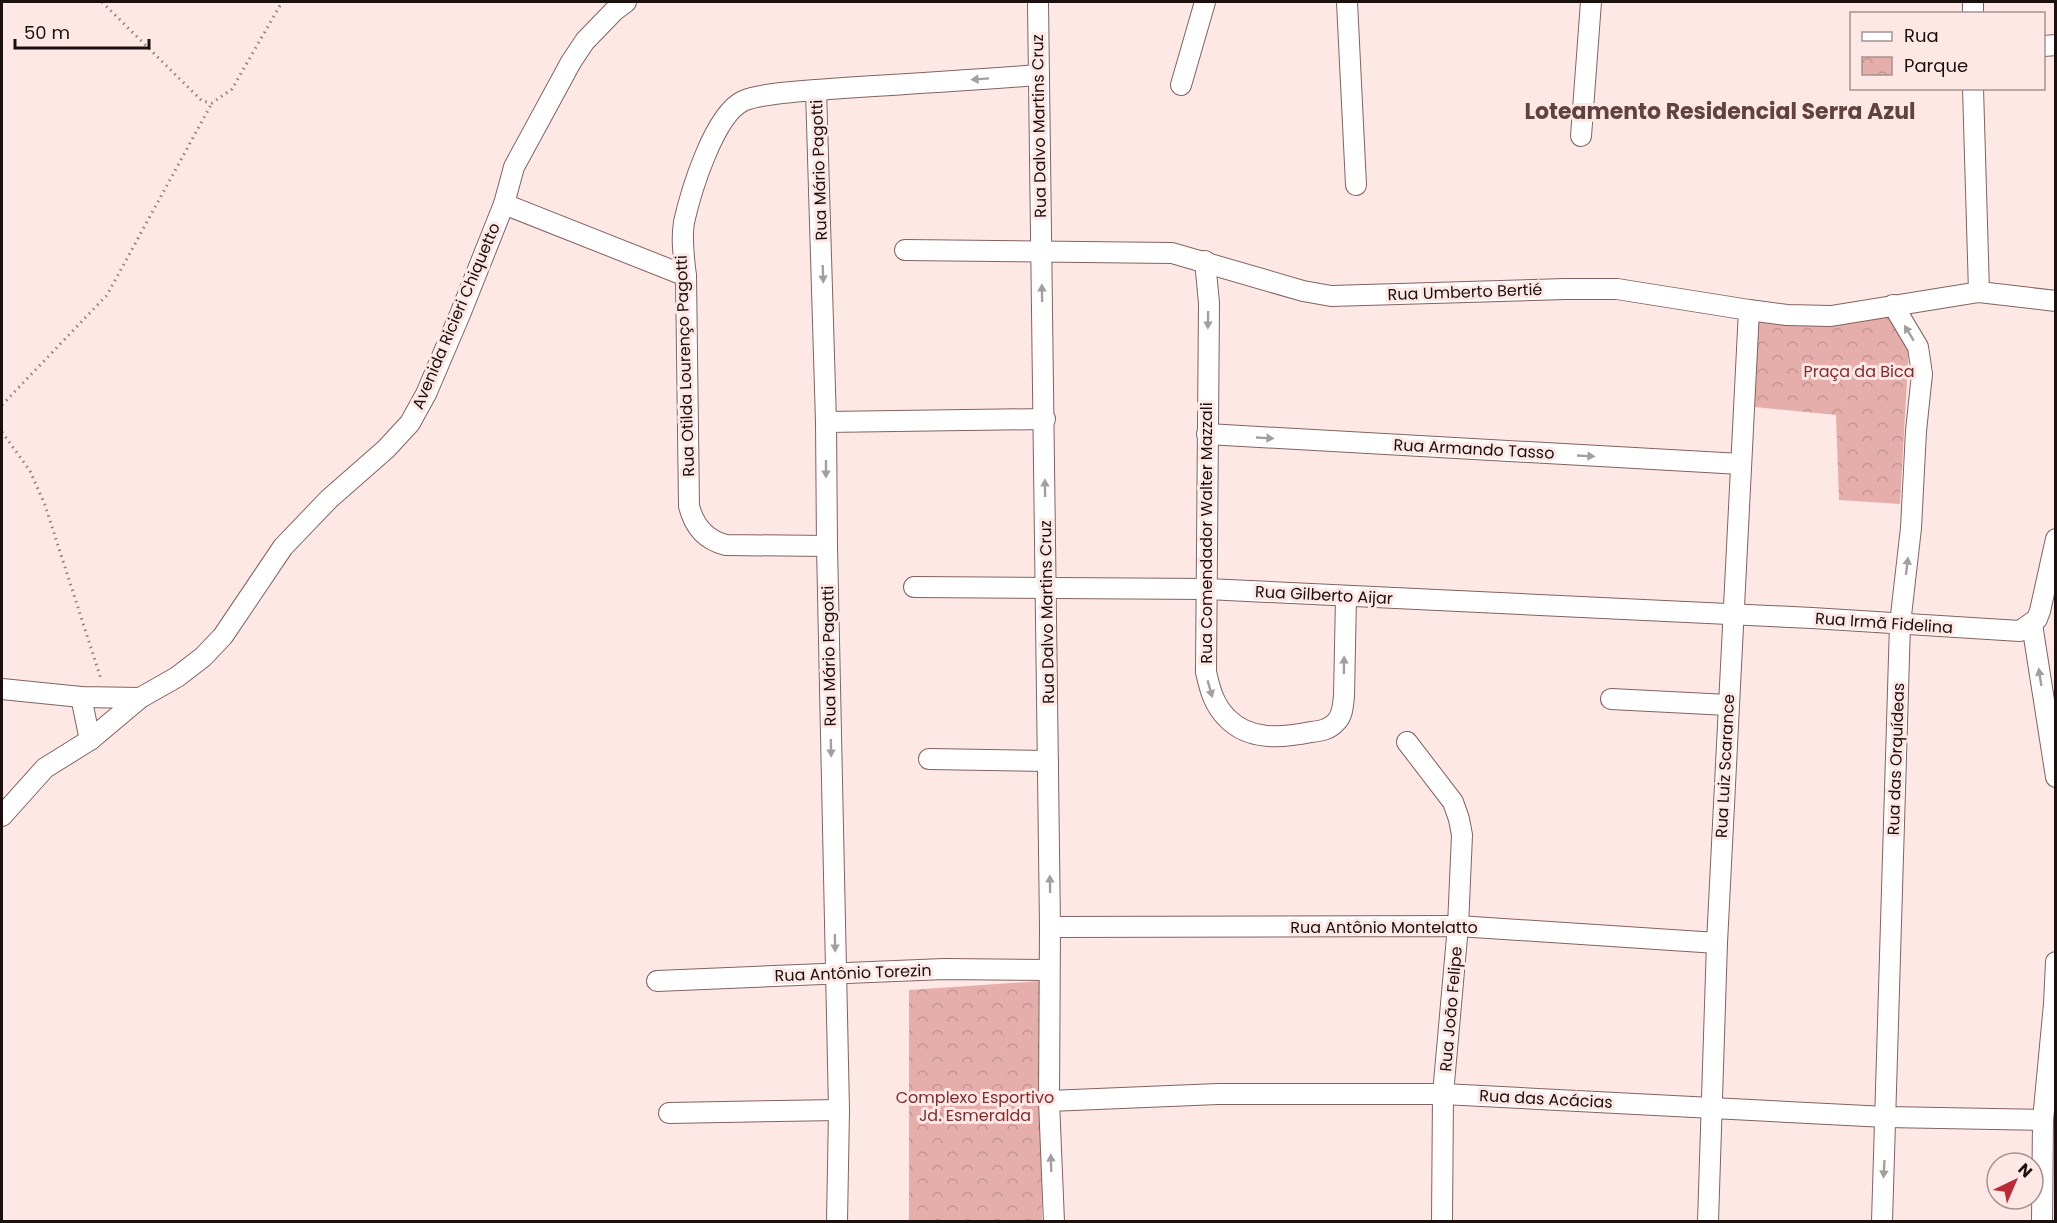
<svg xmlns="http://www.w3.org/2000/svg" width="2057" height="1223" font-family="Poppins,sans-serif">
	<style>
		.park { fill: url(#park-crowns) }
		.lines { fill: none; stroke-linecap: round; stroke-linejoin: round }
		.minor-casing { stroke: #826260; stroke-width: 22 }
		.path { stroke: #92807f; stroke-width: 3; stroke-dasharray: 1.5 4.5; stroke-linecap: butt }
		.minor { stroke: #fff; stroke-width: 20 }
		.oneway { fill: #a49f9f }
		.labels { text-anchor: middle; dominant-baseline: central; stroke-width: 6; stroke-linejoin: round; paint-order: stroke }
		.street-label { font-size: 16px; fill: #1c100f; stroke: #fee8e6 }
		.park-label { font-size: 16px; fill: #822b2d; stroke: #fee8e6 }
		.district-label { font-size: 22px; font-weight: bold; fill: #604240; stroke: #fee8e6 }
	</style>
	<defs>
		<pattern id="park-crowns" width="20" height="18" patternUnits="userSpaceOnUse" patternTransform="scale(1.5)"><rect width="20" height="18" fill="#e6aeab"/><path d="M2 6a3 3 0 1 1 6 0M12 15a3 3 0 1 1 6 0" fill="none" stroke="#c59592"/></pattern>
	</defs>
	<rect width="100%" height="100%" fill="#fee8e6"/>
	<g class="park">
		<polygon points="1888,316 1909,346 1900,504 1839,500 1836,415 1754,407 1759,320 1825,326"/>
		<polygon points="1041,981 1042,1221 909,1221 909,990"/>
	</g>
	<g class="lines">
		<defs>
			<g id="minor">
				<polyline points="1038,2 1050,927 1049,1101 1054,1222"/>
				<polyline points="1347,2 1356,185"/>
				<polyline points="1973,14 1973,2"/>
				<polyline points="2044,46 2056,45"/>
				<polyline points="1181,85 1205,2"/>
				<polyline points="1973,88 1979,292"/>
				<polyline points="816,90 826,422 827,546 839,1110 837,1222"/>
				<polyline points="1581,136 1591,2"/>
				<polyline points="504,204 686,276"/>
				<polyline points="905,250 1172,253 1303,291 1331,296 1565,289 1617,289 1749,310 1787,315 1831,316 1979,292 2056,301"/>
				<path d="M1205,261L1209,303L1206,672C1210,690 1214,705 1227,718C1249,741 1282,738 1311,732C1320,731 1329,730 1336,722C1343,715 1343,705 1344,696L1346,597"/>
				<polyline points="826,422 1045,419"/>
				<polyline points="1207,434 1741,464"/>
				<path d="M827,546L726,545C706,540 694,526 689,506L686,276C684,258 681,240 684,222C691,191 714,115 743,101C763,92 819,90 843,88C908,84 973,80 1039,75"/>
				<polyline points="914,587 1207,589 1812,618 2020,631 2037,619 2040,611 2056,539"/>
				<polyline points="2032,624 2056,777"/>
				<polyline points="2,689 81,697 140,698"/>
				<polyline points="81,697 90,740"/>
				<polyline points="1611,699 1728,705"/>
				<polyline points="1407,742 1453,802 1459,819 1462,835 1458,926 1443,1094 1442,1222"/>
				<polyline points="929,759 1048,761"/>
				<polyline points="2,816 45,768 90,740 140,698 177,677 203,657 223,636 283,547 329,499 386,449 410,423 426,394 461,312 504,204 514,167 571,62 585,41 614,11 626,2"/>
				<polyline points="1050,927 1458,926 1717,943"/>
				<polyline points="657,981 944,969 1049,970"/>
				<polyline points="1049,1101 1218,1094 1443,1094 1886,1117 2043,1120"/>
				<polyline points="669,1113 839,1110"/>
				<polyline points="1708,1222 1717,943 1749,310"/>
				<polyline points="1882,1222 1900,624 1911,528 1916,431 1922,374 1918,347 1893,305"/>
				<polyline points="2042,1222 2043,1120 2054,1004 2056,962"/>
			</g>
		</defs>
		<use href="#minor" class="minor-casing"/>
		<g class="path">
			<polyline points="102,2 202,101 212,103 232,89 282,2"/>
			<polyline points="2,405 107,295 212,103"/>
			<polyline points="2,432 30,471 45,505 101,679"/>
		</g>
		<use href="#minor" class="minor"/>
	</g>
	<defs><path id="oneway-solid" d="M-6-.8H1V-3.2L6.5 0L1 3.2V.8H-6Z" transform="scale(1.5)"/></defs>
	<g class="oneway">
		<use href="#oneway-solid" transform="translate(980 79) rotate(176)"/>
		<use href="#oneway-solid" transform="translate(823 274) rotate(88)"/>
		<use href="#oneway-solid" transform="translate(1042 293) rotate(-91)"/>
		<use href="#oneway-solid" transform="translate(1208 320) rotate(91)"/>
		<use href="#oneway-solid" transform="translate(1909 333) rotate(-121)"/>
		<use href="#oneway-solid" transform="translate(1265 438) rotate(3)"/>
		<use href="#oneway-solid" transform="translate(1586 456) rotate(3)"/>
		<use href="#oneway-solid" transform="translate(826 469) rotate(90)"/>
		<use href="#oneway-solid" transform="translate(1045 488) rotate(-91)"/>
		<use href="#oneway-solid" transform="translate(1907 566) rotate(-83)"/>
		<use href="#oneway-solid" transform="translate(1344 665) rotate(-89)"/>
		<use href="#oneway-solid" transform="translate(2040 677) rotate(-99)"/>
		<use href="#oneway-solid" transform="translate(1210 689) rotate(74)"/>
		<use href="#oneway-solid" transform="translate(831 748) rotate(89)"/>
		<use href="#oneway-solid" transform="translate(1050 884) rotate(-91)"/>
		<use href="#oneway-solid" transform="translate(835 943) rotate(89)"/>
		<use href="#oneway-solid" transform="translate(1051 1163) rotate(-92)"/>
		<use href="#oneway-solid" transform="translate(1884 1169) rotate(93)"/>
	</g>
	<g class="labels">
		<g class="street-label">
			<text transform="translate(1039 126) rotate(-91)">Rua Dalvo Martins Cruz</text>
			<text transform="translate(819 170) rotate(-92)">Rua Mário Pagotti</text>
			<text transform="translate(1465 292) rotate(-2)">Rua Umberto Bertié</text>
			<text transform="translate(456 316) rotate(-67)">Avenida Ricieri Chiquetto</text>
			<text transform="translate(685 366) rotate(-92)">Rua Otilda Lourenço Pagotti</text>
			<text transform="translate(1474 449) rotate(3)">Rua Armando Tasso</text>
			<text transform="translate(1206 533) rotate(-90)">Rua Comendador Walter Mazzali</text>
			<text transform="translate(1324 595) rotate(3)">Rua Gilberto Aijar</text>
			<text transform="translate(1047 612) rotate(-91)">Rua Dalvo Martins Cruz</text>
			<text transform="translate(1884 623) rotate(4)">Rua Irmã Fidelina</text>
			<text transform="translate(829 656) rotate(-91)">Rua Mário Pagotti</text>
			<text transform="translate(1896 759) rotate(-88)">Rua das Orquídeas</text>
			<text transform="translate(1725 766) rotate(-87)">Rua Luiz Scarance</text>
			<text x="1384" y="927">Rua Antônio Montelatto</text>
			<text transform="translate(853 973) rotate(-2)">Rua Antônio Torezin</text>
			<text transform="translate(1451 1009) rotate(-85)">Rua João Felipe</text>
			<text transform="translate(1546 1099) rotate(3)">Rua das Acácias</text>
		</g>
		<g class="park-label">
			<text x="1859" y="371">Praça da Bica</text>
			<text x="975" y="1097">Complexo Esportivo<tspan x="975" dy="18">Jd. Esmeralda</tspan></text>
		</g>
		<g class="district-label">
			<text x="1720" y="111">Loteamento Residencial Serra Azul</text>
		</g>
	</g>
	<rect width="2057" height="1223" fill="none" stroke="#1c100f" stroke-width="6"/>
	<rect x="1850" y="12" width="195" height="78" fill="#fee8e6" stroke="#a49290" stroke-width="1.5"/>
	<rect x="1862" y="32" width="30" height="9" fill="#ffffff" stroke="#a49290" stroke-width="1.5"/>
	<text x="1904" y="42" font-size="18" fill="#1c100f">Rua</text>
	<rect x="1862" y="57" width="30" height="18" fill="url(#park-crowns)" stroke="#a49290" stroke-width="1.5"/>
	<text x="1904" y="72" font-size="18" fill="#1c100f">Parque</text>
	<g transform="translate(2015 1181) rotate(44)"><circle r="28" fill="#fee8e6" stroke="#a49290" stroke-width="1.5"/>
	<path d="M0-4.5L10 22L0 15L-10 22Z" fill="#bb2b36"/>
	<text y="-9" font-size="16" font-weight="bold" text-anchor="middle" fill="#1c100f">N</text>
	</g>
	<path d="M15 39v9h134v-9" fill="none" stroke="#1c100f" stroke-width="3"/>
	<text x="24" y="39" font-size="18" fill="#1c100f" stroke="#fee8e6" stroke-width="4.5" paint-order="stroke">50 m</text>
</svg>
